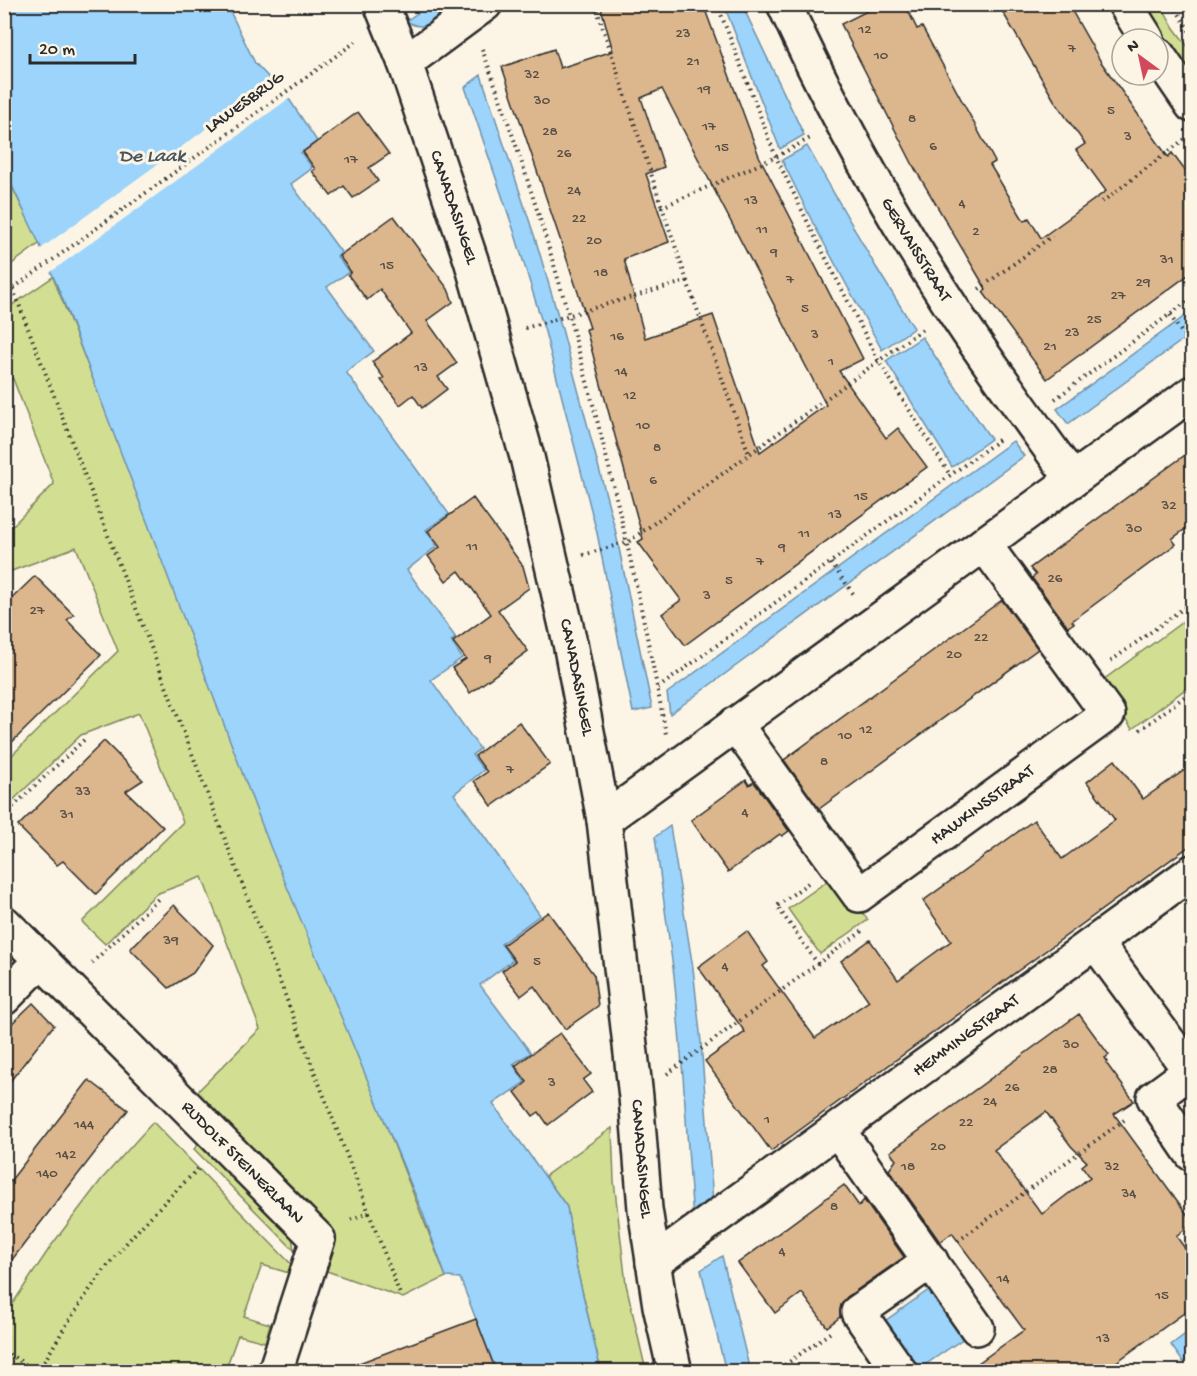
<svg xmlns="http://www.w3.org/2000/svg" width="1197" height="1376" font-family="'Gochi Hand',sans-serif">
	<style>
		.green { fill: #d2df92; stroke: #7e855e; stroke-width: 1.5 }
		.water { fill: #9cd4fc; stroke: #6f90a8; stroke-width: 1.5 }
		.pier { fill: #fcf5e5 }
		.building { fill: #dcb78e; stroke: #2b2b2b; stroke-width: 1.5; fill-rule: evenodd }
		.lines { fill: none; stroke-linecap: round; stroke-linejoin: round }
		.minor-casing { stroke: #2b2b2b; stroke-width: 38 }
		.path { stroke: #2b2b2b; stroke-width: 4; stroke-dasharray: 1.5 4.5; stroke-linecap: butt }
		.minor { stroke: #fcf5e5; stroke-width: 33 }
		.labels { text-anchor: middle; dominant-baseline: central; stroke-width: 6; stroke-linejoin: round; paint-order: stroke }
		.number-label { font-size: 15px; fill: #574e44 }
		.street-label { font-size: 18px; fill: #2b2b2b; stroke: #fcf5e5 }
		.water-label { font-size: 20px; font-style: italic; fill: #47555f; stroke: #fcf5e5 }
	</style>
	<rect width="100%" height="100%" fill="#fcf5e5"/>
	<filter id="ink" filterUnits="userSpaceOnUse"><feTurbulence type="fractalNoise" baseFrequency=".0167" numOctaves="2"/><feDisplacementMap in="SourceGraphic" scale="12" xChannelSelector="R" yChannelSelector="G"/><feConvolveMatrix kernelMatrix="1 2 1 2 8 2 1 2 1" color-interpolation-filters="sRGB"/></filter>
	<g filter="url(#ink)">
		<g class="green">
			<polygon points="1136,5 1161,5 1174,28 1192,52 1192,89"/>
			<polygon points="4,171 40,243 5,269 4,269"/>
			<polygon points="53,277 446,1277 403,1298 324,1270 334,1240 194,1095 260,1029 202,877 156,894 105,944 82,922 183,822 139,713 81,735 5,808 5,762 118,651 76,547 9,572 5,575 5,533 54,484 13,379 5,381 5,310"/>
			<polygon points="1192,615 1192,684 1132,729 1099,683"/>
			<polygon points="836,875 868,920 820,954 788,909"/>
			<polygon points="153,1122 292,1265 289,1273 262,1265 244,1316 270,1324 265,1342 238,1335 225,1371 5,1371 5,1343 8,1337 5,1334 5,1315 51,1246 101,1180"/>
			<polygon points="612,1128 614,1181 626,1284 646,1371 601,1371 576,1265 567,1207 545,1176"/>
			<polygon points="202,1141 288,1229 292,1237 294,1250 194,1149"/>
		</g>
		<g class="water">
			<polygon points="4,5 227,5 255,63 289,99 317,141 301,153 312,167 310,170 291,184 341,252 337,256 349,272 327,287 374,351 346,372 449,514 426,530 437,546 407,570 456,638 451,641 462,658 431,680 480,749 472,755 484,770 454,794 540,915 501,944 513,960 480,985 531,1053 513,1064 525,1082 493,1104 567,1207 576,1265 601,1371 496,1371 460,1278 446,1277 422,1211 270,846 61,295 39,243 5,171"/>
			<path d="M429,5H461C443,17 428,35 406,21Z"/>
			<polygon points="724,5 742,5 804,135 780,149"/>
			<polygon points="481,75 536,241 562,329 615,529 652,708 633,712 597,533 545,332 514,231 465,87"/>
			<polygon points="807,146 876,267 914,328 882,350 813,223 782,160"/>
			<polygon points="1192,311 1192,333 1068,424 1057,409"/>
			<polygon points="922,337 991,439 952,467 886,361"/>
			<polygon points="1013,441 1024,456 670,714 667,693"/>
			<polygon points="670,826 693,968 701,1042 713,1202 693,1220 683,1076 674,975 655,837"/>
			<polygon points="722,1256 750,1371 726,1371 725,1368 701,1270"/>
			<polygon points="933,1287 967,1336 916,1371 882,1323"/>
			<polygon points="1192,1329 1192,1355 1183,1362 1171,1345"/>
		</g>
		<polygon class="pier" points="275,79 291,97 48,274 39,250"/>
		<g class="building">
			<path d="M600,4H703L759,156L863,359L839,371L886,438L898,428L927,467L685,645L662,614L681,600L638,542L643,539L586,329L590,328L502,67L554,49L560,68L613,51ZM662,89L826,405L760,452L713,315L645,338L624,259L669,242L646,174L664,167L641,98Z"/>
			<polygon points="881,4 905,4 917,29 922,27 995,162 990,165 1024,221 1029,218 1041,238 1106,191 1076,150 1085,144 1054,100 998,4 1068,4 1101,62 1168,157 1172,153 1192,180 1192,272 1047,379 983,292 986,289 915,169 841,24"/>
			<polygon points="358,112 389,154 369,168 378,181 353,198 344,186 331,196 312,171 315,169 303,152"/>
			<polygon points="394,216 448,289 453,302 427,321 457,363 438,377 447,389 422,408 413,395 400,405 381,380 384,378 372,362 411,333 380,289 367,300 348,275 351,272 339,256"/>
			<polygon points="1192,450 1192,524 1172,539 1176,544 1072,621 1074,623 1068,627 1032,578 1036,575 1030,568"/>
			<polygon points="473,498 523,566 529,588 498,610 528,651 470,693 452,668 466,659 453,642 491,614 459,571 446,581 428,556 440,547 428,531"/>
			<polygon points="35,576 74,615 67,620 101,655 4,750 4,606"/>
			<polygon points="1002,600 1038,649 819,809 784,760"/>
			<polygon points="519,722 550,764 492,806 474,781 487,772 475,756"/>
			<polygon points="104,741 143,780 126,791 163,827 96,894 63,861 57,865 18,826"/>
			<polygon points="1115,760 1143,799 1192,765 1192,844 771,1151 705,1061 745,1032 698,967 747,931 768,962 763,966 815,1038 869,1001 841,961 870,940 898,980 925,960 951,941 923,901 1034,820 1062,859 1115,820 1087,782"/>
			<polygon points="746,780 749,785 754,782 789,831 782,836 780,834 728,872 691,820"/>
			<polygon points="174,905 213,945 193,973 169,988 130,949"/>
			<polygon points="548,912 594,975 598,1006 565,1029 534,986 521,996 502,971 515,961 503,945"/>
			<polygon points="33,1003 54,1025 4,1089 4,1031"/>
			<path d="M1079,1014L1109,1055L1105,1058L1108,1062L1106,1063L1134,1101L1114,1114L1192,1221V1224L1176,1236L1192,1258V1307L1104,1371H967L1024,1330L952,1233L940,1242L889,1170L896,1160L890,1152ZM1046,1112L1071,1146L1087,1162L1082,1166L1090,1177L1042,1214L994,1150Z"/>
			<polygon points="560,1033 591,1074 583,1080 592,1092 548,1125 539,1112 533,1116 515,1092 527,1082 515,1066"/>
			<polygon points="89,1080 128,1110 4,1270 4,1189"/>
			<polygon points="844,1185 859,1206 864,1200 904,1257 847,1297 841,1305 840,1317 827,1327 802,1293 775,1313 738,1263"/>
			<polygon points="476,1319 496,1371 343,1371 343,1369"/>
		</g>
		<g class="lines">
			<defs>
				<g id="minor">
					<path id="s1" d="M381,4L405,63L471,260L527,457L570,643L604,820L636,1097L645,1209L660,1306L675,1372"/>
					<path id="s2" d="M784,4C832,109 889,212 952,308C990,367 1032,423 1073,480"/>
					<polyline points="1125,4 1147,39"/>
					<polyline points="1158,55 1192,105"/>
					<polyline points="405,63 485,4"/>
					<path id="s3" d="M735,724L859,895L1108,714L984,544"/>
					<polyline points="604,820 1192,393"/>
					<path id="s4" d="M4,923L318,1239L275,1372"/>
					<polyline points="1096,943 1191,1072"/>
					<polyline points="4,998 41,960"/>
					<polyline points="1192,1070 1154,1098 1192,1154"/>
					<polyline points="838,1130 977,1328"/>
					<path id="s5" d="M653,1263L1192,872"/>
					<polyline points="900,1372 858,1312 931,1261"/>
				</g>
			</defs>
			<use href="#minor" class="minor-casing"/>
			<g class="path">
				<polyline points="595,4 662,207"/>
				<polyline points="717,4 776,157 812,231 878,360 950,475"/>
				<polyline points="1173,4 1192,35"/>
				<path d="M482,49C564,271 623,502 666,734"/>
				<polyline points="1102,202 1185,139"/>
				<polyline points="687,281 749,454"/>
				<polyline points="13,289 369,1213 347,1221"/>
				<polyline points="979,289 1052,236"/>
				<polyline points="4,295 358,40"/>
				<polyline points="1170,315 1192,348"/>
				<polyline points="525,328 687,281 662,207 776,157 812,137"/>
				<polyline points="1055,399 1192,298"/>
				<polyline points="583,555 628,542 924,328"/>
				<polyline points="831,563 855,596"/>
				<polyline points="4,584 13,576"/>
				<polyline points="1111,661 1192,602"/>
				<polyline points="658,688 1000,439"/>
				<polyline points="1140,730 1192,691"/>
				<polyline points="4,815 85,739"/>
				<polyline points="808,883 777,906 818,964"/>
				<polyline points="92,963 158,899"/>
				<polyline points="667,1074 864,930"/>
				<polyline points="369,1213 401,1297"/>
				<polyline points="958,1241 1127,1118"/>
				<polyline points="4,1351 38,1372"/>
				<path d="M38,1372C52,1349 65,1326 80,1304C113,1253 156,1210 199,1168"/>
				<polyline points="775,1372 831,1332"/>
			</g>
			<use href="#minor" class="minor"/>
		</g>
	</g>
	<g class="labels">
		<g class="number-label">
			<text x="865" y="30">12</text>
			<text x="683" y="34">23</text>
			<text x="1072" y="49">7</text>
			<text x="881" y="56">10</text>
			<text x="693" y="62">21</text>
			<text x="532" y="75">32</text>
			<text x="704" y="90">19</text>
			<text x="542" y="101">30</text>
			<text x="1111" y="111">5</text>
			<text x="912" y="119">8</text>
			<text x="709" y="127">17</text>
			<text x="550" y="132">28</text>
			<text x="1128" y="137">3</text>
			<text x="933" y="147">6</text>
			<text x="722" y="148">15</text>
			<text x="564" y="154">26</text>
			<text x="351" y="160">17</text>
			<text x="574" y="191">24</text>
			<text x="751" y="201">13</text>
			<text x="962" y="204">4</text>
			<text x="579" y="219">22</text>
			<text x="762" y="230">11</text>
			<text x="976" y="232">2</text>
			<text x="594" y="241">20</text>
			<text x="774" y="253">9</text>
			<text x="1167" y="260">31</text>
			<text x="387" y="266">15</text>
			<text x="601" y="273">18</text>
			<text x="790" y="280">7</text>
			<text x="1143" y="283">29</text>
			<text x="1118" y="296">27</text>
			<text x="805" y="309">5</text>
			<text x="1094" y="320">25</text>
			<text x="1072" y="333">23</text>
			<text x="815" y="335">3</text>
			<text x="617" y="337">16</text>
			<text x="1050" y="347">21</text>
			<text x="831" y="362">1</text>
			<text x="421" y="368">13</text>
			<text x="621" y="372">14</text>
			<text x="630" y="396">12</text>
			<text x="643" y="426">10</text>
			<text x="657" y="448">8</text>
			<text x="653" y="481">6</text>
			<text x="861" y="497">15</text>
			<text x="1169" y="506">32</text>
			<text x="835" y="515">13</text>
			<text x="1134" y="529">30</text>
			<text x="804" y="534">11</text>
			<text x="472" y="547">11</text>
			<text x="782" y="548">9</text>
			<text x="760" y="562">7</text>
			<text x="1055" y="579">26</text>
			<text x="729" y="581">5</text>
			<text x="707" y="596">3</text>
			<text x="37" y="611">27</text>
			<text x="981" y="638">22</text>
			<text x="954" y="655">20</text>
			<text x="488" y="659">9</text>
			<text x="866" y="730">12</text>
			<text x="845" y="736">10</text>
			<text x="824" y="762">8</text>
			<text x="510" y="770">7</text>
			<text x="83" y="792">33</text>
			<text x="745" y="813">4</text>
			<text x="67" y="815">31</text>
			<text x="171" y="941">39</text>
			<text x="537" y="962">5</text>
			<text x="725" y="967">4</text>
			<text x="1071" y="1045">30</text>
			<text x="1050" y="1070">28</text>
			<text x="552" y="1083">3</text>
			<text x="1012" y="1088">26</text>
			<text x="990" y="1102">24</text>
			<text x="767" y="1120">1</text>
			<text x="966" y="1123">22</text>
			<text x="84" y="1125">144</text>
			<text x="938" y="1147">20</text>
			<text x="66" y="1155">142</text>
			<text x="908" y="1167">18</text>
			<text x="1112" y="1167">32</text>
			<text x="47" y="1174">140</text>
			<text x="1129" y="1194">34</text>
			<text x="834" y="1207">8</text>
			<text x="782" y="1252">4</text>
			<text x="1003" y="1279">14</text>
			<text x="1162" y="1296">15</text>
			<text x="1103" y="1339">13</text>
		</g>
		<g class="street-label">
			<text transform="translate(245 103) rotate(-36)">LAWESBRUG</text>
			<text stroke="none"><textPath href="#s1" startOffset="216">CANADASINGEL</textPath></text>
			<text stroke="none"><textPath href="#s2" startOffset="279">GERVAISSTRAAT</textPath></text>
			<text stroke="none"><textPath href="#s1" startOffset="702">CANADASINGEL</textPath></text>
			<text stroke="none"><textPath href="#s3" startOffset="364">HAWKINSSTRAAT</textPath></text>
			<text stroke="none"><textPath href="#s5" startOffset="387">HEMMINGSTRAAT</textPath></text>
			<text stroke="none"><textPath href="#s1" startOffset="1188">CANADASINGEL</textPath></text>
			<text stroke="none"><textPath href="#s4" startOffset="338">RUDOLF STEINERLAAN</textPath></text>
		</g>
		<g class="water-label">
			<text x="152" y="157">De Laak</text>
		</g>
	</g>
	<rect width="1197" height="1376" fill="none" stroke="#fcf5e5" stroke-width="24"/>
	<rect x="12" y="12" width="1173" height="1352" fill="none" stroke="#2b2b2b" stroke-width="2" filter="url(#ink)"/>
	<g transform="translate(1140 57) rotate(327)"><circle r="28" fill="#fcf5e5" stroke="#a8a49b" stroke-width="1.5"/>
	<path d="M0-4.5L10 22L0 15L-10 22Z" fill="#d1495b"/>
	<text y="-9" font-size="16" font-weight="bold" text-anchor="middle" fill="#2b2b2b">N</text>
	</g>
	<path d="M30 54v9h105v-9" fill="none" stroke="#2b2b2b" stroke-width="3"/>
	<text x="39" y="54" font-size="18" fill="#2b2b2b" stroke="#fcf5e5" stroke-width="4.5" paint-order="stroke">20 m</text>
</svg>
